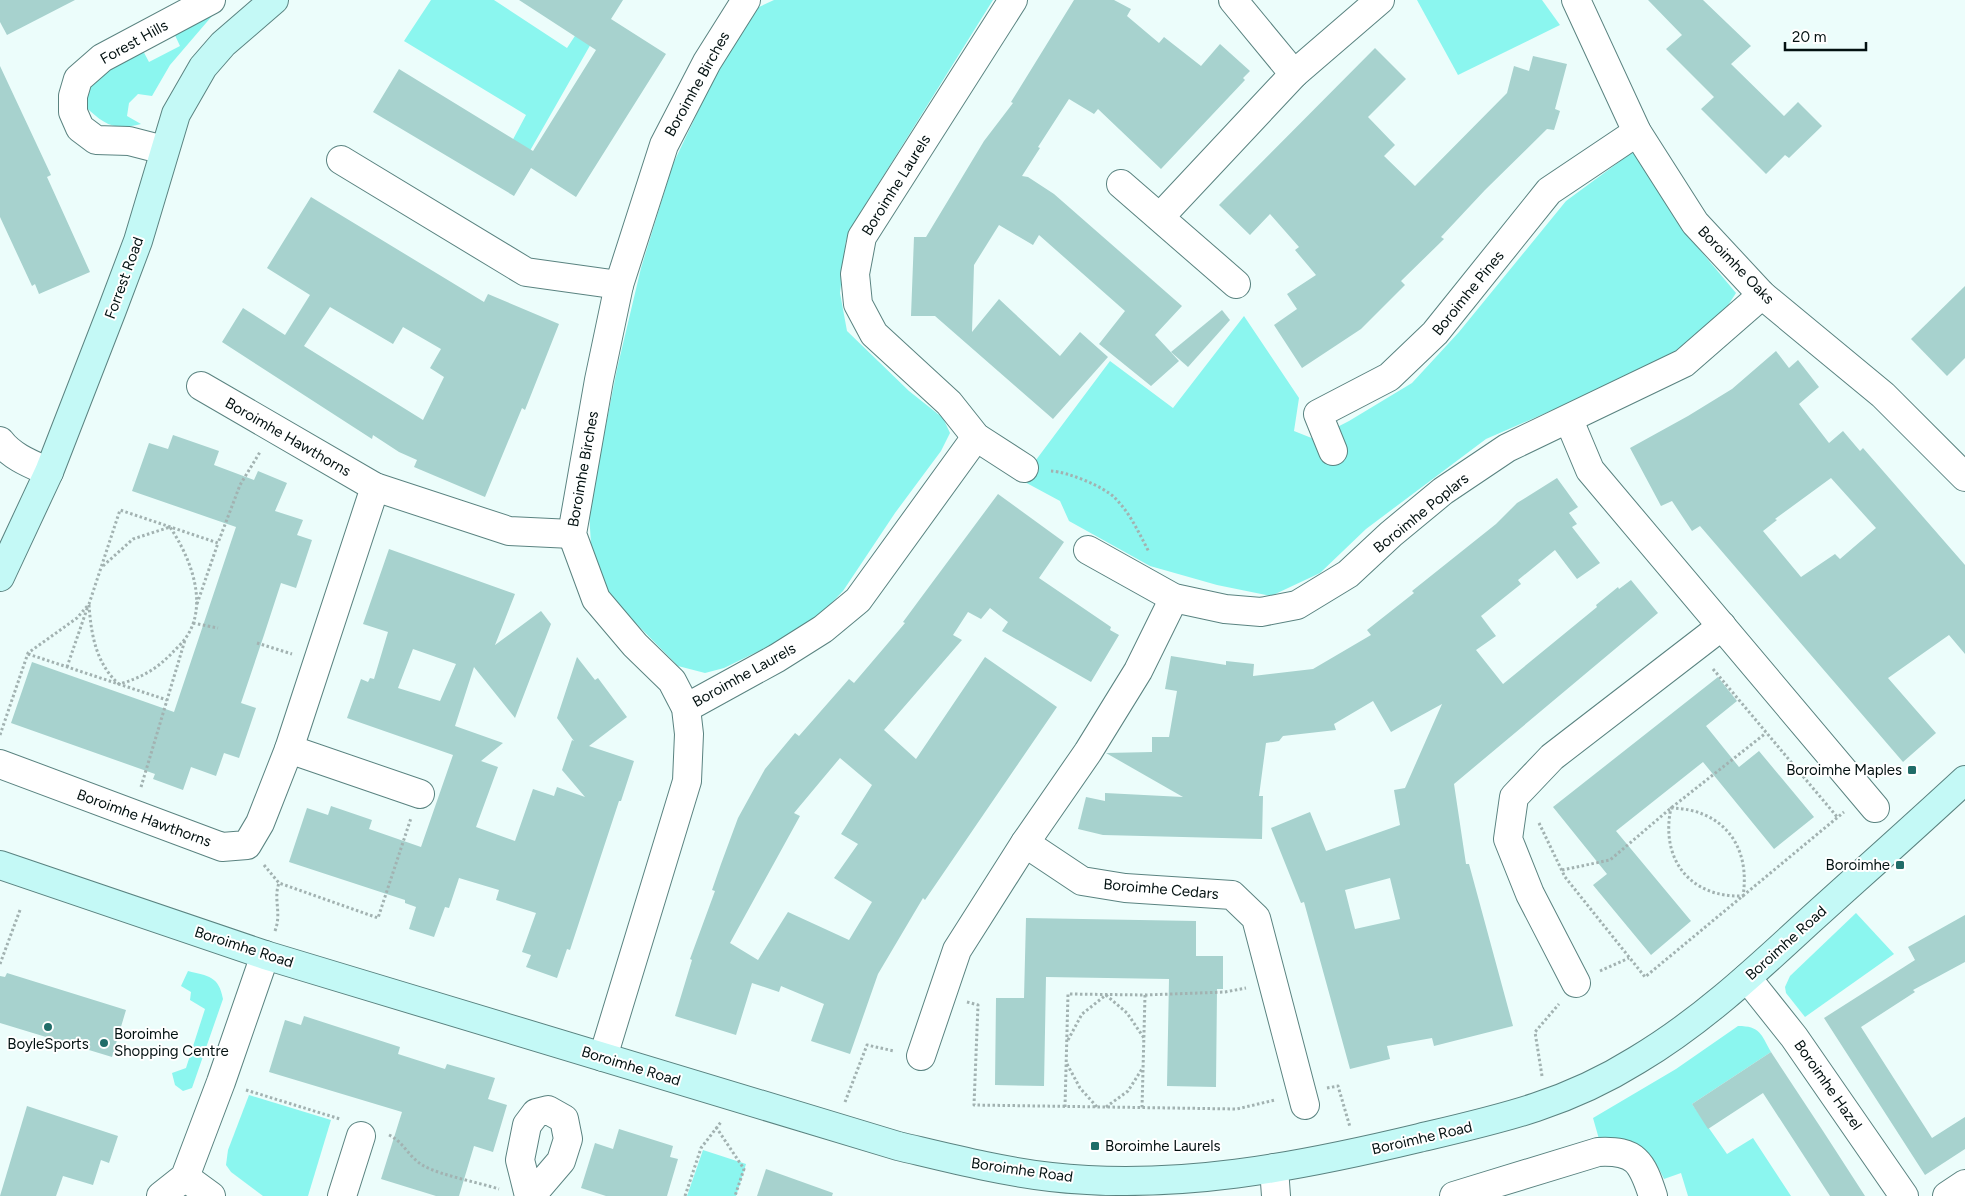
<svg xmlns="http://www.w3.org/2000/svg" width="1965" height="1196" font-family="Figtree,sans-serif">
	<style>
		.green { fill: #8bf6ef }
		.building { fill: #a7d2ce; fill-rule: evenodd }
		.lines { fill: none; stroke-linecap: round; stroke-linejoin: round }
		.street-casing { stroke: #5a8380; stroke-width: 30 }
		.secondary-casing { stroke: #5a8380; stroke-width: 30 }
		.path { stroke: #a2b2b1; stroke-width: 3; stroke-dasharray: 2.5 2.5; stroke-linecap: butt }
		.street { stroke: #fff; stroke-width: 28 }
		.secondary { stroke: #c4f9f6; stroke-width: 28 }
		.poi-dot { fill: #206c68; stroke: #fff; stroke-width: 2 }
		.labels { text-anchor: middle; dominant-baseline: central; stroke-width: 4; stroke-linejoin: round; paint-order: stroke }
		.street-label { font-size: 15px; fill: #031111; stroke: #fff }
		.poi-label { font-size: 15px; fill: #031111; stroke: #fff; text-anchor: end }
	</style>
	<rect width="100%" height="100%" fill="#ecfdfb"/>
	<g class="green">
		<polygon points="431,0 494,0 567,48 596,4 596,35 519,170 502,160 526,115 404,41"/>
		<polygon points="774,0 993,0 862,210 846,240 840,293 847,331 909,391 943,418 950,433 941,451 895,513 843,591 821,614 773,644 724,668 705,673 678,666 611,598 592,562 589,511 617,369 641,268 673,164 723,59 759,7"/>
		<polygon points="1417,0 1542,0 1560,25 1458,75"/>
		<path d="M208,13L212,16L170,65L152,96L138,94L129,103L127,116L141,124C115,131 104,125 85,106L86,83L141,47L149,62L180,46L173,31Z"/>
		<polygon points="1634,151 1684,231 1736,293 1721,316 1699,337 1653,366 1486,439 1366,529 1320,573 1271,596 1217,585 1150,566 1069,521 1060,501 1021,480 1110,361 1173,408 1244,316 1299,398 1294,431 1314,439 1349,421 1412,383 1459,332 1566,201"/>
		<polygon points="1856,913 1894,954 1805,1017 1786,993 1785,987 1790,976"/>
		<path d="M188,971C208,976 219,976 223,999L192,1088L183,1091L175,1085L172,1073L186,1068L205,1009L190,1000L191,992L181,986Z"/>
		<path d="M1738,1026C1760,1026 1761,1034 1771,1052L1692,1104L1727,1154L1753,1138L1791,1196H1688L1681,1173L1664,1179C1650,1147 1634,1135 1599,1139L1593,1118L1676,1069Z"/>
		<polygon points="249,1095 331,1120 308,1196 263,1196 231,1172 226,1165 228,1150"/>
		<polygon points="703,1150 746,1164 736,1196 687,1196"/>
	</g>
	<g class="building">
		<polygon points="0,0 75,0 7,35 0,22"/>
		<polygon points="519,0 623,0 611,19 666,54 576,197 531,168 514,196 373,112 399,69 533,151 596,50"/>
		<polygon points="1074,0 1114,0 1131,9 1127,16 1159,43 1164,37 1201,66 1220,44 1250,71 1243,78 1245,80 1161,169 1098,109 1094,114 1069,99 1038,147 1040,148 1022,176 1028,177 1054,194 1182,306 1155,335 1179,361 1151,386 1099,344 1125,311 1039,235 1033,245 999,225 974,265 972,332 999,299 1060,356 1080,332 1108,357 1053,419 935,316 911,316 914,237 926,237 984,141 1013,103 1011,102"/>
		<polygon points="1648,0 1703,0 1751,46 1731,64 1784,116 1798,102 1822,126 1789,158 1785,155 1766,174 1701,109 1714,97 1666,49 1682,35"/>
		<polygon points="1375,48 1406,79 1368,117 1395,145 1384,156 1415,186 1507,93 1514,66 1529,71 1533,56 1567,64 1555,109 1560,111 1554,130 1547,129 1485,190 1441,237 1444,239 1401,281 1405,285 1361,329 1302,368 1274,325 1297,309 1287,294 1316,275 1295,250 1299,247 1270,214 1250,235 1219,205"/>
		<polygon points="0,66 51,175 47,177 90,272 39,294 35,284 32,286 0,217"/>
		<path d="M311,197L484,302L488,294L559,324L525,410L522,408L485,497L414,467L417,460L399,452L373,435L372,439L222,342L243,308L285,335L310,295L267,268ZM330,307L393,344L403,327L441,349L430,368L444,377L423,420L304,346Z"/>
		<polygon points="1965,286 1965,358 1947,376 1911,339"/>
		<polygon points="1222,310 1230,320 1188,367 1171,352"/>
		<path d="M1776,351L1789,368L1798,360L1819,387L1799,404L1829,443L1843,431L1860,451L1863,448L1965,565V654L1949,635L1888,678L1936,733L1903,762L1700,526L1692,531L1672,501L1661,506L1630,448L1688,416L1732,389ZM1831,478L1876,528L1840,559L1835,554L1801,577L1763,531L1777,520L1775,519Z"/>
		<polygon points="173,435 219,451 214,465 254,480 258,471 287,483 275,511 303,520 297,535 312,540 296,588 281,583 264,635 241,703 256,708 239,758 224,753 216,776 191,767 183,790 153,779 155,774 11,723 32,662 174,712 236,527 132,491 149,443 168,449"/>
		<path d="M1557,478L1578,507L1569,513L1577,524L1572,527L1600,563L1577,579L1555,550L1518,580L1521,584L1481,616L1496,636L1476,650L1503,684L1597,607L1596,605L1618,587L1619,589L1631,580L1658,613L1454,784L1466,864H1469L1513,1026L1434,1046L1432,1038L1387,1046L1390,1059L1350,1069L1304,902L1301,903L1271,828L1310,812L1326,851L1400,825L1394,790L1405,788L1442,704L1391,732L1373,701L1334,724L1336,730L1283,736L1279,741L1266,743L1259,796H1263L1262,839L1103,835L1078,829L1086,797L1105,801V793L1183,797L1106,753L1152,752V737H1169L1177,691L1165,689L1171,656L1226,665V661L1254,664L1253,676L1313,669L1371,635L1367,630L1414,593L1412,591L1496,524L1517,503ZM1390,878L1400,919L1355,929L1345,890Z"/>
		<path d="M998,494L1064,542L1039,578L1111,627L1110,630L1119,635L1091,682L1002,631L1008,622L990,608L981,619L968,612L953,635L962,640L884,730L916,759L985,657L1057,707L925,900L923,898L878,974L850,1054L811,1041L824,1004L781,986L779,992L752,983L736,1035L675,1016L692,960L690,959L715,891L712,890L721,864L738,818L765,769L795,733L799,736L849,679L854,683L883,649L905,623L903,622L920,599ZM840,758L872,785L841,834L858,844L834,878L872,902L849,940L788,912L758,960L730,943L800,816L794,813Z"/>
		<path d="M389,549L515,594L495,645L541,611L551,624L515,718L474,667L455,726L503,743L481,761L498,767L476,827L515,841L533,789L554,796L557,787L585,797L562,770L572,740L574,741L557,718L577,657L595,680L598,678L627,717L589,746L634,761L621,801H619L570,950L567,949L557,978L526,967L531,955L522,952L536,913L496,900L499,890L459,878L449,908L445,907L434,937L409,929L416,907L405,903V900L289,862L307,808L328,815L331,806L372,820L369,829L421,847L453,755L347,718L361,679L368,682L370,678L374,679L388,632L363,624ZM413,649L456,664L440,701L398,688Z"/>
		<polygon points="1718,677 1737,701 1706,726 1739,767 1759,751 1814,817 1774,849 1703,762 1616,831 1691,921 1651,955 1593,885 1607,874 1553,807"/>
		<polygon points="1965,915 1965,962 1913,990 1915,992 1861,1027 1932,1138 1965,1117 1965,1149 1925,1175 1824,1018 1915,960 1908,947"/>
		<polygon points="1026,918 1196,921 1196,956 1223,956 1223,989 1217,989 1216,1087 1167,1086 1169,979 1046,977 1044,1086 995,1085 996,998 1024,998"/>
		<polygon points="7,973 126,1010 112,1057 0,1023 0,976 5,977"/>
		<polygon points="304,1016 400,1047 398,1054 445,1069 447,1064 495,1078 488,1099 507,1105 493,1152 474,1146 459,1196 436,1196 381,1179 402,1112 269,1072 285,1020 301,1025"/>
		<polygon points="1771,1052 1823,1131 1865,1196 1830,1196 1763,1093 1708,1129 1692,1104"/>
		<polygon points="27,1106 118,1136 109,1163 101,1160 93,1185 63,1176 56,1196 0,1196"/>
		<polygon points="619,1129 673,1146 670,1157 678,1159 667,1196 606,1196 581,1188 595,1143 613,1149"/>
		<polygon points="766,1169 833,1193 832,1196 757,1196"/>
	</g>
	<g class="lines">
		<defs>
			<g id="street">
				<polyline points="1013,0 862,237 855,274 858,304 874,334 949,403 976,437 1024,468"/>
				<polyline points="1233,0 1294,74"/>
				<polyline points="1576,0 1637,132 1695,223 1762,295 1883,395 1965,477"/>
				<polyline points="164,150 129,141 96,140 80,128 73,112 73,96 78,79 102,58 211,0"/>
				<polyline points="341,160 526,272 619,285"/>
				<polyline points="1121,184 1236,284"/>
				<polyline points="1160,217 1294,74 1380,0"/>
				<polyline points="201,386 375,487 509,531 572,534"/>
				<polyline points="1569,420 1590,470 1875,808"/>
				<path d="M0,441C12,457 31,464 49,472"/>
				<polyline points="1333,451 1318,414 1389,377 1435,333 1549,191 1637,132"/>
				<polyline points="1088,550 1174,598 1225,609 1261,612 1297,605 1348,574 1391,534 1443,491 1507,448 1684,363 1762,295"/>
				<polyline points="686,708 777,658 823,629 858,600 976,437"/>
				<polyline points="289,749 420,794"/>
				<polyline points="0,764 222,847 247,845 260,823 289,749 375,487"/>
				<polyline points="1025,843 1082,881 1125,888 1232,895 1256,918 1305,1105"/>
				<polyline points="1747,978 1794,1037 1904,1196"/>
				<polyline points="1576,983 1530,894 1508,839 1514,797 1552,757 1722,626"/>
				<polyline points="921,1056 957,950 1025,843 1088,752 1138,671 1174,598"/>
				<polyline points="603,1057 687,781 689,734 686,708 672,681 635,645 596,599 572,534 599,380 619,285 664,145 707,62 746,0"/>
				<polyline points="1274,1168 1276,1196"/>
				<polyline points="185,1177 211,1196"/>
				<polyline points="161,1196 185,1177 221,1082 265,955"/>
				<polyline points="342,1196 361,1136"/>
				<polyline points="529,1196 520,1160 527,1125 536,1113 548,1110 564,1119 568,1139 561,1161 531,1196"/>
				<path d="M1454,1196L1598,1152C1636,1150 1642,1162 1653,1196"/>
				<polyline points="1947,1196 1965,1184"/>
			</g>
			<g id="secondary">
				<polyline points="0,577 49,472 112,310 138,241 176,114 203,67 223,44 274,0"/>
				<path d="M0,865L265,955L898,1146C949,1158 999,1171 1051,1177C1175,1191 1298,1167 1419,1138C1500,1119 1565,1105 1637,1060C1699,1023 1752,974 1805,925C1858,877 1912,829 1965,780"/>
			</g>
		</defs>
		<use href="#street" class="street-casing"/>
		<use href="#secondary" class="secondary-casing"/>
		<g class="path">
			<path d="M1051,471C1068,472 1103,486 1115,498C1130,513 1139,533 1149,552"/>
			<polyline points="197,604 218,543"/>
			<path d="M89,605C91,634 96,664 119,684C141,678 157,669 172,653C176,649 181,644 185,639C210,605 190,557 170,527L133,539L103,566"/>
			<polyline points="193,623 218,628"/>
			<polyline points="257,643 292,654"/>
			<polyline points="28,654 167,700"/>
			<polyline points="67,667 88,606"/>
			<polyline points="1713,669 1838,818"/>
			<polyline points="0,735 28,653 77,618 89,604 120,510 218,543 240,485 260,452"/>
			<polyline points="141,787 185,640"/>
			<path d="M1671,808C1722,809 1751,845 1743,896C1690,898 1660,859 1671,808Z"/>
			<polyline points="1539,823 1565,877 1645,977 1844,812"/>
			<polyline points="264,865 279,883 378,918 411,818"/>
			<polyline points="1562,870 1610,860 1671,808 1766,733"/>
			<path d="M275,931C282,912 273,900 279,883"/>
			<polyline points="0,964 20,910"/>
			<polyline points="1600,971 1629,958"/>
			<polyline points="1145,995 1225,992 1246,988"/>
			<polyline points="967,1002 978,1005 974,1105 1237,1109 1275,1100"/>
			<polyline points="1068,1040 1082,1014 1106,995 1127,1013 1144,1038"/>
			<polyline points="1067,1064 1080,1088 1097,1107"/>
			<polyline points="1542,1076 1535,1032 1559,1004"/>
			<polyline points="1327,1088 1338,1086 1350,1127"/>
			<polyline points="246,1090 340,1119"/>
			<polyline points="845,1102 867,1045 894,1051"/>
			<polyline points="1065,1107 1068,994 1145,995 1142,1108"/>
			<polyline points="1106,1107 1128,1091 1142,1069"/>
			<polyline points="716,1127 744,1169 735,1196"/>
			<path d="M389,1135C404,1142 409,1158 424,1166C443,1176 477,1182 499,1189"/>
			<polyline points="685,1196 701,1148 721,1122"/>
		</g>
		<use href="#street" class="street"/>
		<use href="#secondary" class="secondary"/>
	</g>
	<g class="poi-dot">
		<rect x="1907" y="765" width="10" height="10" rx="2.5"/>
		<rect x="1895" y="860" width="10" height="10" rx="2.5"/>
		<circle cx="48" cy="1027" r="5"/>
		<circle cx="104" cy="1043" r="5"/>
		<rect x="1090" y="1141" width="10" height="10" rx="2.5"/>
	</g>
	<g class="labels">
		<g class="street-label">
			<text transform="translate(134 42) rotate(-29)">Forest Hills</text>
			<text transform="translate(697 84) rotate(-61)">Boroimhe Birches</text>
			<text transform="translate(896 185) rotate(-58)">Boroimhe Laurels</text>
			<text transform="translate(1736 265) rotate(46)">Boroimhe Oaks</text>
			<text transform="translate(124 278) rotate(-70)">Forrest Road</text>
			<text transform="translate(1468 293) rotate(-51)">Boroimhe Pines</text>
			<text transform="translate(288 437) rotate(30)">Boroimhe Hawthorns</text>
			<text transform="translate(583 469) rotate(-80)">Boroimhe Birches</text>
			<text transform="translate(1421 513) rotate(-39)">Boroimhe Poplars</text>
			<text transform="translate(744 675) rotate(-29)">Boroimhe Laurels</text>
			<text transform="translate(144 818) rotate(20)">Boroimhe Hawthorns</text>
			<text transform="translate(1161 889) rotate(5)">Boroimhe Cedars</text>
			<text transform="translate(1786 943) rotate(-42)">Boroimhe Road</text>
			<text transform="translate(244 947) rotate(18)">Boroimhe Road</text>
			<text transform="translate(631 1066) rotate(17)">Boroimhe Road</text>
			<text transform="translate(1828 1085) rotate(55)">Boroimhe Hazel</text>
			<text transform="translate(1422 1138) rotate(-13)">Boroimhe Road</text>
			<text transform="translate(1022 1170) rotate(8)">Boroimhe Road</text>
		</g>
		<g class="poi-label">
			<text x="1902" y="770">Boroimhe Maples</text>
			<text x="1890" y="865">Boroimhe</text>
			<text x="114" y="1034" text-anchor="start">Boroimhe<tspan x="114" dy="17">Shopping Centre</tspan></text>
			<text x="48" y="1044" text-anchor="middle">BoyleSports</text>
			<text x="1105" y="1146" text-anchor="start">Boroimhe Laurels</text>
		</g>
	</g>
	<path d="M1785 42v8h81v-8" fill="none" stroke="#031111" stroke-width="2.5"/>
	<text x="1792" y="42" font-size="15" fill="#031111" stroke="#ffffff" stroke-width="4" paint-order="stroke">20 m</text>
</svg>
